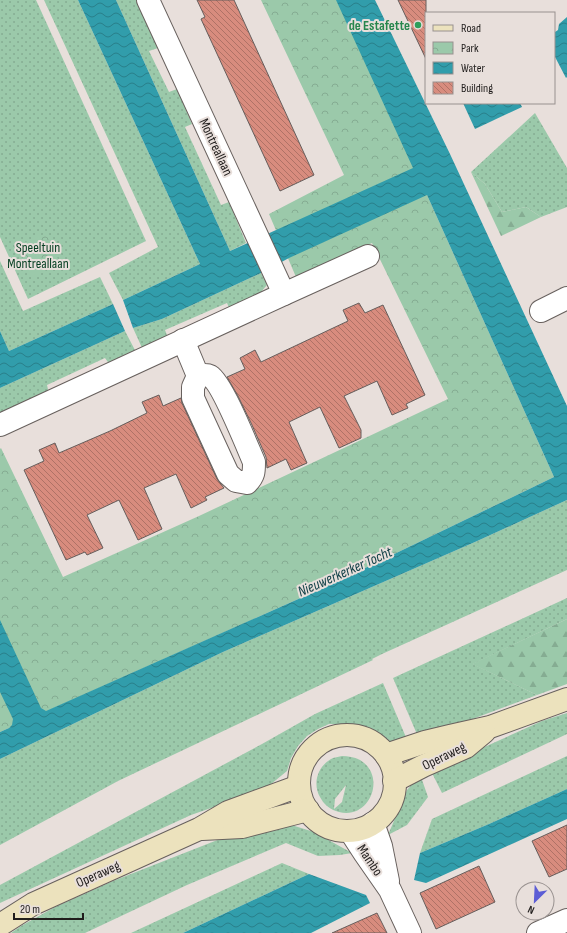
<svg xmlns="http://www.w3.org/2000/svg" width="567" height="933" font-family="'Sofia Sans Condensed',sans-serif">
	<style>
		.grass { fill: url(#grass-dots); fill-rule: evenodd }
		.forest { fill: url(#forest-firs) }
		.park { fill: url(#park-crowns) }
		.water { fill: url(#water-waves) }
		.building { fill: url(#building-back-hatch); stroke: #665e5c }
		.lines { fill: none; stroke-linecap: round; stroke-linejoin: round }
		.street-casing { stroke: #68615e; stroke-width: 24 }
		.secondary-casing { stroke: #68615e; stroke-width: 24 }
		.street { stroke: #fff; stroke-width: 22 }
		.secondary { stroke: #ece2bd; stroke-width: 22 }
		.leisure-dot { fill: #2e9e5b; stroke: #e8dfdb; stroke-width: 1.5 }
		.labels { text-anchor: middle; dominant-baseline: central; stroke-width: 4; stroke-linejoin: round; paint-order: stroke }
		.leisure-label { font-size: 14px; font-weight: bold; fill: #27864d; stroke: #e8dfdb; text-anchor: end }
		.street-label { font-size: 14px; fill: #201d1c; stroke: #e8dfdb }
		.park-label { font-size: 14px; fill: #074023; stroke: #e8dfdb }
		.water-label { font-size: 15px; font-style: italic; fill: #124148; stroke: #e8dfdb }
	</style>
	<defs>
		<pattern id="grass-dots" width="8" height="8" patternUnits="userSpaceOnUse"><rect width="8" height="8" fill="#9bc9aa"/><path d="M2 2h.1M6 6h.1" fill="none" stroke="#85ac92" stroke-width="1.8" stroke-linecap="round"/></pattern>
		<pattern id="forest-firs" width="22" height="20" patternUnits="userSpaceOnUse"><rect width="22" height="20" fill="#9bc9aa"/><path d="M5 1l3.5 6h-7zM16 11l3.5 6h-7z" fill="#85ac92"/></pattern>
		<pattern id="park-crowns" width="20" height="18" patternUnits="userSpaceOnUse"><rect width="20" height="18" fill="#9bc9aa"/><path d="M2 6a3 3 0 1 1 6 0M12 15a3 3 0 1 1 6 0" fill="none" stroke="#85ac92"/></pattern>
		<pattern id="water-waves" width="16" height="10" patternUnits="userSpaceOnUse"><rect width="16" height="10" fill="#319dab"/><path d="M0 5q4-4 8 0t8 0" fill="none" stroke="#297f8a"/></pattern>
		<pattern id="building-back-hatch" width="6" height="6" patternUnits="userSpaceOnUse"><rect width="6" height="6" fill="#d88c7e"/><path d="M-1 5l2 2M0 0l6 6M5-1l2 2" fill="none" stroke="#af7266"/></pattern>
	</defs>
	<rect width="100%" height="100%" fill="#e8dfdb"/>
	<g class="grass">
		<polygon points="0,0 36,0 146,241 28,299 0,237"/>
		<polygon points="44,0 78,0 200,264 123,300 109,273 158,247"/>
		<polygon points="116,0 136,0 158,48 149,51 169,92 177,89 192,124 185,127 221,205 229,202 246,243 230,251"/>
		<polygon points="535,113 567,168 567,207 541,217 526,207 502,212 485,184 471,172"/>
		<polygon points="0,261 23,311 100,277 113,304 9,351 0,331"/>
		<polygon points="261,273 267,285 254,300 230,310 227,303 165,330 168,338 143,350 133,328 162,319"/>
		<polygon points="125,331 137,354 110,365 105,358 47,385 49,394 0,417 0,388"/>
		<polygon points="567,500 567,570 382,654 372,659 373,660 118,781 0,845 0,759 223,652 475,542"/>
		<polygon points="567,598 567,619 473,664 537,695 419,739 393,678"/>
		<polygon points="383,683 408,742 396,742 385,740 365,730 353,726 343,724 329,724 318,729 307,736 298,746 291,758 287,771 265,789 191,815 0,903 0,885 262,744 315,714"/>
		<polygon points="567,713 567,734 442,793 431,771 542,721"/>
		<path d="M342,756C348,756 354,757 360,760C387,776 370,820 339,812C331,810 324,805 320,797C312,783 318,765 333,758C336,757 339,757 342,756ZM346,785L342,802L334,809L335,799Z"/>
		<polygon points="567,756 567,789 489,824 420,853 432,819"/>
		<polygon points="421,777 428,797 407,825 388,835 407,790 414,782"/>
		<polygon points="285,823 314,832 352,853 340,855 318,856 286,843 187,885 85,933 11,933 21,926 55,907 113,881 220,839"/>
		<polygon points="282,863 309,874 183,933 131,933"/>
	</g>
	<g class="forest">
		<polygon points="471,172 485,184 502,212 526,207 541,217 501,236"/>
		<polygon points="567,619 567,684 537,695 472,664"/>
	</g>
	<g class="park">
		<polygon points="261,0 337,0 427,195 554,477 332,584 0,732 0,449 1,448 63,577 199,516 448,399 372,243 296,277 269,214 344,175"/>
		<polygon points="47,233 60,264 30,277 16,246"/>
	</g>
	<g class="water">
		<polygon points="78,0 116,0 230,251 413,168 336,0 375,0 450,154 567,406 567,500 475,542 223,652 0,759 0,732 9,728 12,725 13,719 0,692 0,620 41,708 46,711 332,584 554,477 427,195 289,258 261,273 162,319 133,328 123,300 200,264"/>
		<polygon points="567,17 567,77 566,78 554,55 554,32 555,32 558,30 559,24"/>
		<polygon points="463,103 520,103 522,107 475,129"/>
		<polygon points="113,304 125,331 0,388 0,331 9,351"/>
		<polygon points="567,789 567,819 426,883 414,880 420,853 489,824"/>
		<polygon points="309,874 366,895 370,903 311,933 183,933"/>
	</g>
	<g class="building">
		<polygon points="197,0 234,0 314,175 280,191 201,19 205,17"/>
		<polygon points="398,0 426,0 426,59"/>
		<polygon points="359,303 365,313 383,305 425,395 406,404 408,408 392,415 377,381 344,396 361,430 361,438 339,448 320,407 289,422 307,463 291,470 286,459 267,468 266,457 252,425 238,396 227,377 245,369 240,358 255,350 261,362 348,321 343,310"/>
		<polygon points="159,395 163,406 181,398 182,403 217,479 224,488 205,497 207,500 191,508 176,474 144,488 162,529 138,540 119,500 87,515 103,548 87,555 85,552 66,560 24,470 44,461 39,450 55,443 59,453 110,431 147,413 142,402"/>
		<polygon points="567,825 567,869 549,877 532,841"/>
		<polygon points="479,866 495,902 436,929 420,893"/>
		<polygon points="377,913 387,933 332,933"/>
	</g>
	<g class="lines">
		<defs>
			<g id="street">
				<polyline points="148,0 284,294"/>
				<polyline points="541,311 567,298"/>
				<path d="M183,340L198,376L193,387V398L228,474L236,481L247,483C254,476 254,472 254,462C247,446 222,383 210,376C206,374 203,375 198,376"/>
				<polyline points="0,425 284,294 368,256"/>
				<polyline points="373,823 381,846 388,881"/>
				<polyline points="350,831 365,854 390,890 410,933"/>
				<polyline points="538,933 567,920"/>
			</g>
			<g id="secondary">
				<circle cx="347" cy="783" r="48"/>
				<polyline points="386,755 425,742 450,736 490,727 567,699"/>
				<polyline points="394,781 423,766 466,747 484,732"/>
				<polyline points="202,829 242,827 308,810"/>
				<polyline points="0,925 33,904 199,829 228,812 299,786"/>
			</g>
		</defs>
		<use href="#street" class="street-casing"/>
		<use href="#secondary" class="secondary-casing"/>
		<use href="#street" class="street"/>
		<use href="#secondary" class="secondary"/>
	</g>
	<circle class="leisure-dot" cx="418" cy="25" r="4"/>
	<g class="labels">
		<g class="leisure-label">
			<text x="410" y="25">de Estafette</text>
		</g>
		<g class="street-label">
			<text transform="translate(216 147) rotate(65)">Montreallaan</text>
			<text transform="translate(444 756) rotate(-26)">Operaweg</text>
			<text transform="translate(370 860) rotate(56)">Mambo</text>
			<text transform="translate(98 874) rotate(-24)">Operaweg</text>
		</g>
		<g class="park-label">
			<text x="38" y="247">Speeltuin<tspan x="38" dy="16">Montreallaan</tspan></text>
		</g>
		<g class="water-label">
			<text transform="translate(345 572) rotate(-24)">Nieuwerkerker Tocht</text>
		</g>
	</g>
	<rect x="425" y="12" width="130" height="92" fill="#e8dfdb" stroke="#98918f"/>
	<rect x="433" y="25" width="20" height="6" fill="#ece2bd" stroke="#98918f"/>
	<text x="461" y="32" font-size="12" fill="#201d1c">Road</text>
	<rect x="433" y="42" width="20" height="12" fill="url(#park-crowns)" stroke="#98918f"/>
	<text x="461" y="52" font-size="12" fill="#201d1c">Park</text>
	<rect x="433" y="62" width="20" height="12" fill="url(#water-waves)" stroke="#98918f"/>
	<text x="461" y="72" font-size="12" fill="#201d1c">Water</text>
	<rect x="433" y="82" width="20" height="12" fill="url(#building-back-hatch)" stroke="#98918f"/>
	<text x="461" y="92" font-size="12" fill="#201d1c">Building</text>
	<g transform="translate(535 901) rotate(204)"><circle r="19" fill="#e8dfdb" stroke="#98918f"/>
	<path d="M0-3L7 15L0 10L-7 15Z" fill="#5c5dd5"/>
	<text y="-6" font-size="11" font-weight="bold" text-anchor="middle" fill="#201d1c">N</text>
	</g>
	<path d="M14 913v6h69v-6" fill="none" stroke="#201d1c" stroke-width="2"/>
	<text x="20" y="913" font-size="12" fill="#201d1c" stroke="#e8dfdb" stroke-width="3" paint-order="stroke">20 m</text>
</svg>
